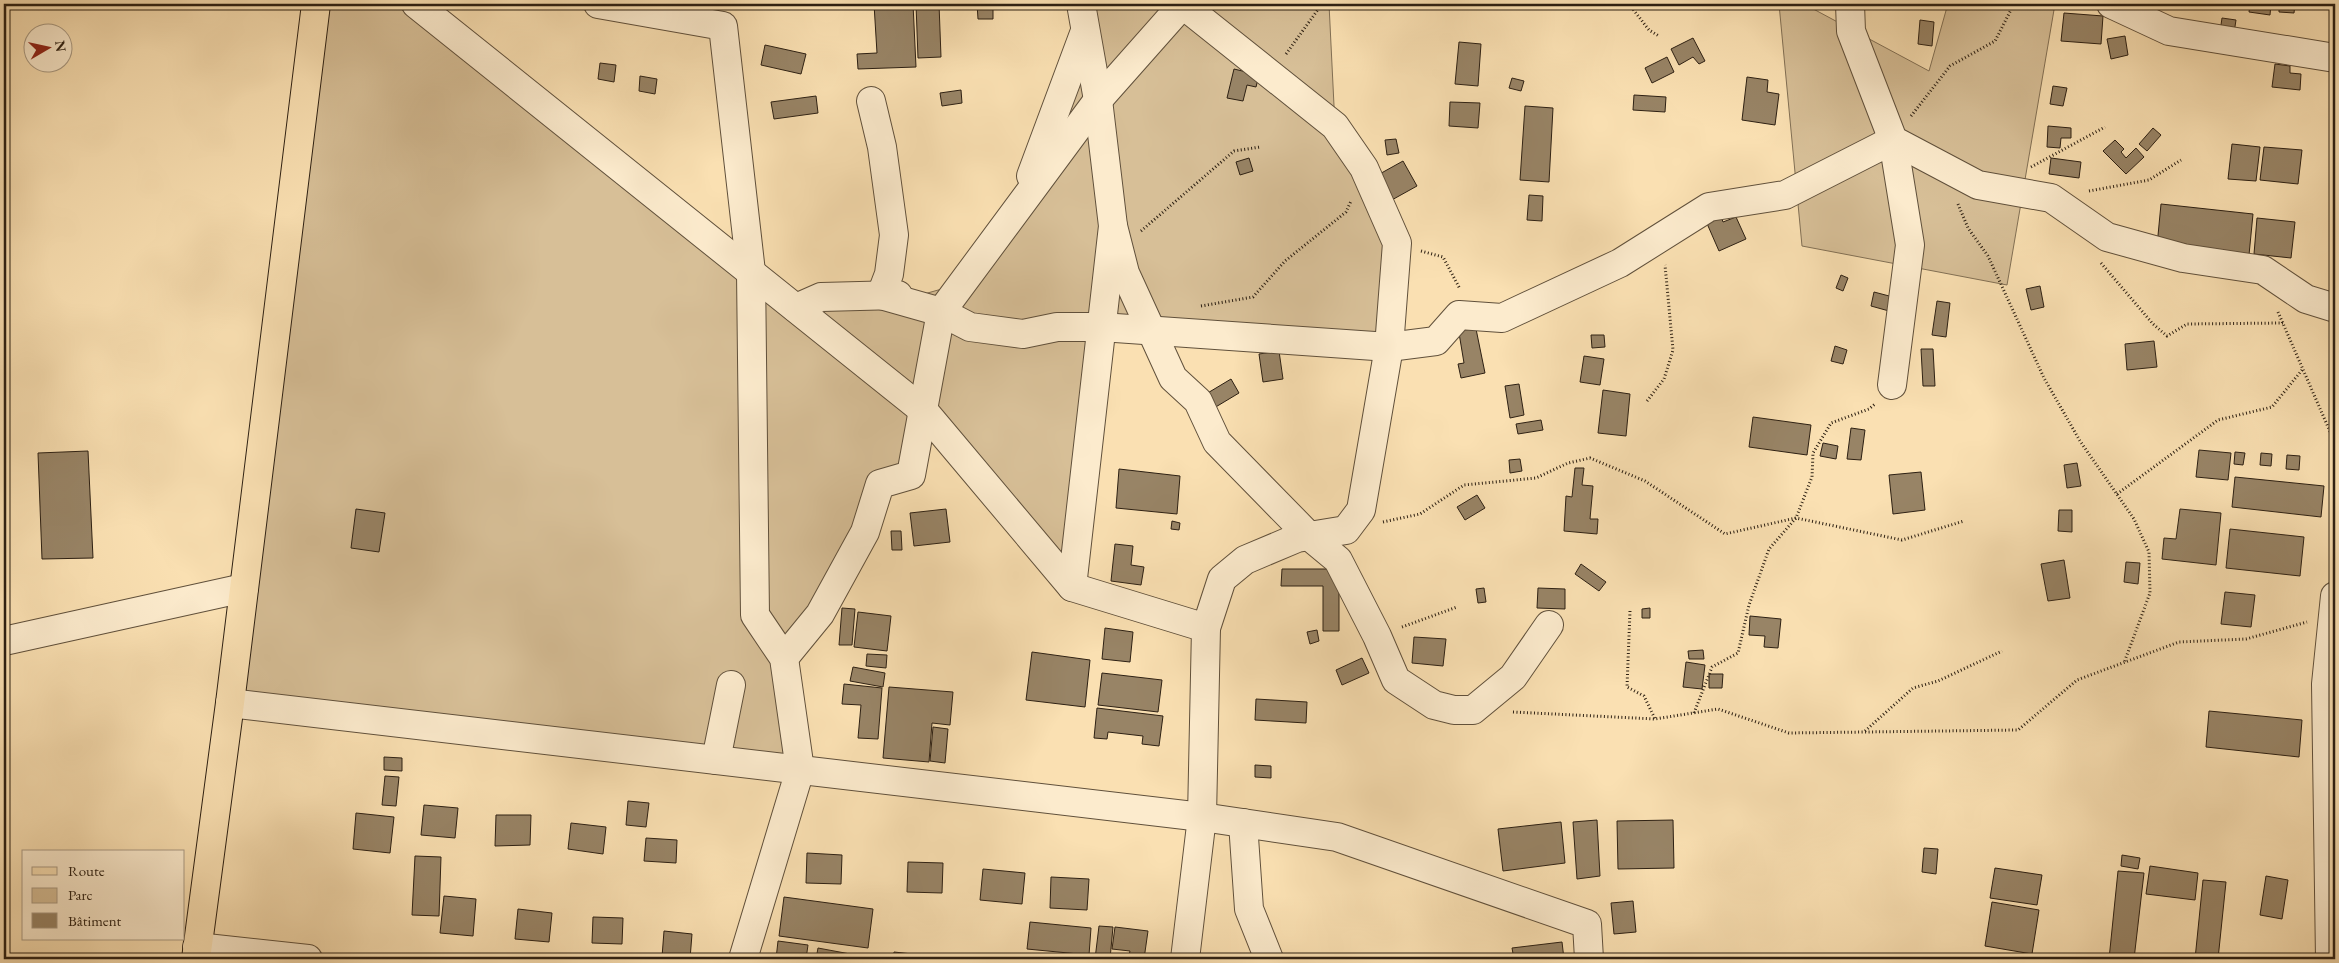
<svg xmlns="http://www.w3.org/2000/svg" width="2339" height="963" font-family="'EB Garamond',serif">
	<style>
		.green { fill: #d7bf97; stroke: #827055 }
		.building { fill: #988466; stroke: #2d2013 }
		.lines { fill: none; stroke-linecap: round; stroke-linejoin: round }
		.minor-casing { stroke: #60503b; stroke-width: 30 }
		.major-casing { stroke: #2d2013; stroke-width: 30 }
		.path { stroke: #2d2013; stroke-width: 3; stroke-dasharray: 1 2.5; stroke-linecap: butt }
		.minor { stroke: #fcebcd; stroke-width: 28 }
		.major { stroke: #fae0b2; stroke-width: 28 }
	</style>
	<rect width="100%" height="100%" fill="#fae0b2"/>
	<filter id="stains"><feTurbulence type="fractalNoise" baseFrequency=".004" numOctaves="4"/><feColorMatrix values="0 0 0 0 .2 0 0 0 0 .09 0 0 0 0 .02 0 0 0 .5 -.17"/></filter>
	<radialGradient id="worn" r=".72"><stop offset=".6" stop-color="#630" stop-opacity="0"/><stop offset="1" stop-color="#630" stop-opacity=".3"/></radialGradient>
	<g class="green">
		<polygon points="316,4 416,4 796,308 924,294 963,283 1021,205 1081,4 1329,4 1335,126 1397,243 1389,347 1102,327 1072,587 924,411 911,475 880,484 784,658 800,770 230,703"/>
		<polygon points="1779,4 1804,4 1929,71 1947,7 1929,4 2055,4 2007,285 1802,246"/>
	</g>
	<g class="building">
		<polygon points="874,4 913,4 916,67 858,69 857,54 877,53"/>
		<polygon points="916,4 939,4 941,57 918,58"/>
		<polygon points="977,4 993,4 993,19 978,19"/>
		<polygon points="2250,4 2271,4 2270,15 2249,12"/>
		<polygon points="2279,4 2295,4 2294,13 2279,12"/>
		<polygon points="2064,13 2103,16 2101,44 2061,41"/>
		<polygon points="2222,18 2236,20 2234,33 2220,32"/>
		<polygon points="1920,20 1934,22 1932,46 1918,44"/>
		<polygon points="2125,36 2128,55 2111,59 2107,39"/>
		<polygon points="1693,38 1705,61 1699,64 1693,57 1679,65 1671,49"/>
		<polygon points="1459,42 1481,44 1478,86 1455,84"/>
		<polygon points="765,45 806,54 801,74 761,65"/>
		<polygon points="1667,57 1674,72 1652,83 1645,68"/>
		<polygon points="600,63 616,65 614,82 598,79"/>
		<polygon points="2275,64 2290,66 2290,73 2301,74 2300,90 2272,87"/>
		<polygon points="1234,69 1259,75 1256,87 1247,85 1243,101 1227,98"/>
		<polygon points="640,76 657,79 655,94 639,91"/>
		<polygon points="1747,77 1768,80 1767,92 1779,94 1775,125 1742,120"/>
		<polygon points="1512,78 1524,81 1521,91 1509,88"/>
		<polygon points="2053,86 2067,88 2063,106 2050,104"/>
		<polygon points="961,90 962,103 942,106 940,93"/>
		<polygon points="1634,95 1666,97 1665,112 1633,110"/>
		<polygon points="816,96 818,113 774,119 771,102"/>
		<polygon points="1450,102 1480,103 1478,128 1449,126"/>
		<polygon points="1525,106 1553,108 1549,182 1520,180"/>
		<polygon points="2048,126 2071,128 2071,138 2061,138 2060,148 2047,147"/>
		<polygon points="2153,128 2161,135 2147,151 2139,144"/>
		<polygon points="1396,139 1399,153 1387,155 1385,140"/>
		<polygon points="2115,140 2124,149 2121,152 2126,158 2136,148 2144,157 2126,174 2103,151"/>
		<polygon points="2232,144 2260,147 2256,181 2228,179"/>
		<polygon points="2264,147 2302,150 2298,184 2260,180"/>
		<polygon points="1249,158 1253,171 1240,175 1236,162"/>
		<polygon points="2051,158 2081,162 2079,178 2049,174"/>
		<polygon points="1403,161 1417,186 1390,201 1376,176"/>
		<polygon points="1529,195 1543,196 1542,221 1527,220"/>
		<polygon points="2161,204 2253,214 2249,255 2157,246"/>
		<polygon points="1720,213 1723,222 1736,217 1746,239 1719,251 1705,219"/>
		<polygon points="2257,218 2295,222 2291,258 2254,254"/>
		<polygon points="1841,275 1848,278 1843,291 1836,288"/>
		<polygon points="2040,286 2044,307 2031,310 2026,289"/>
		<polygon points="1874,292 1893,297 1889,311 1871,306"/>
		<polygon points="1937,301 1950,303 1946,337 1932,335"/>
		<polygon points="1475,324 1485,373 1461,378 1458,364 1464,363 1458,327"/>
		<polygon points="1591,335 1604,335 1605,347 1592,348"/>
		<polygon points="2154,341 2157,367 2127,370 2125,344"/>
		<polygon points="1835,346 1847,350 1843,364 1831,361"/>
		<polygon points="1921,349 1933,349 1935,386 1923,386"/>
		<polygon points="1279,351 1283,379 1263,382 1259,354"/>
		<polygon points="1584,356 1604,359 1600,385 1580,382"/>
		<polygon points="1231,379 1239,393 1214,408 1206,394"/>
		<polygon points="1519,384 1524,415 1510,418 1505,386"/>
		<polygon points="1603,390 1630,394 1626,436 1598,433"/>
		<polygon points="1753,417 1811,425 1807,455 1749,447"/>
		<polygon points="1541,420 1543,430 1518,434 1516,424"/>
		<polygon points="1851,428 1865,430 1861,460 1847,459"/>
		<polygon points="1823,443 1838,446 1836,459 1820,456"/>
		<polygon points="2199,450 2231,453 2228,480 2196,477"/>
		<polygon points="88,451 93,558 42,559 38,453"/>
		<polygon points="2235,452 2245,453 2243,465 2234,464"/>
		<polygon points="2261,453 2272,454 2271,466 2260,465"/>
		<polygon points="2287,455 2300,456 2299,470 2286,469"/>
		<polygon points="1520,459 1522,471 1510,473 1509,460"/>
		<polygon points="2077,463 2081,486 2067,488 2064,465"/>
		<polygon points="1575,468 1584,468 1582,485 1593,486 1590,519 1598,519 1597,534 1564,531 1566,496 1572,497"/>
		<polygon points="1119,469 1180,476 1177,514 1116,508"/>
		<polygon points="1921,472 1925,510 1893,514 1889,475"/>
		<polygon points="2235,477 2324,486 2321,517 2232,507"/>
		<polygon points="1477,495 1485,508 1465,520 1457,507"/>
		<polygon points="356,509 385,513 379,552 351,548"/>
		<polygon points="946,509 950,542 914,546 910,513"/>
		<polygon points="2180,509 2221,513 2216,565 2162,559 2164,538 2176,539"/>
		<polygon points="2059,510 2072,510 2072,532 2058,531"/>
		<polygon points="1172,521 1180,523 1179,530 1171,529"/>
		<polygon points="2230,529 2304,537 2300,576 2226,568"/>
		<polygon points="891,531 901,531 902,550 892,550"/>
		<polygon points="1115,544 1133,546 1131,565 1144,567 1141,585 1111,581"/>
		<polygon points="2064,560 2070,598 2048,601 2041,564"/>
		<polygon points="2126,562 2140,563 2138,584 2124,582"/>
		<polygon points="1581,564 1606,582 1599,591 1575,574"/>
		<polygon points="1282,569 1339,569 1339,631 1323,631 1323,586 1281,586"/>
		<polygon points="1484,588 1486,602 1478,603 1476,589"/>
		<polygon points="1538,588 1565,589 1565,609 1537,608"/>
		<polygon points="2225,592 2255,595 2251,627 2221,624"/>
		<polygon points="842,608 855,609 852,645 839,645"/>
		<polygon points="1650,608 1650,618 1642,618 1642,609"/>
		<polygon points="858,612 891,616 887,651 854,647"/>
		<polygon points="1750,616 1781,619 1778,648 1764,647 1765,636 1749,635"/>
		<polygon points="1105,628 1133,632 1130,662 1102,659"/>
		<polygon points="1317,630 1319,641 1310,644 1307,632"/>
		<polygon points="1414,637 1446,639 1443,666 1412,663"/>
		<polygon points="1703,650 1704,659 1689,659 1688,651"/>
		<polygon points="1032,652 1090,660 1085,707 1026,700"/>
		<polygon points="867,654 887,655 886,668 866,666"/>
		<polygon points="1362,658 1369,673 1342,685 1336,670"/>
		<polygon points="1686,662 1705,665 1702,689 1683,687"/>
		<polygon points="853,667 885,673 883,687 850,681"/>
		<polygon points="1102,673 1162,680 1158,712 1098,705"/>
		<polygon points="1709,674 1723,674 1722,688 1709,688"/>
		<polygon points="844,684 882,688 878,739 858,738 861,705 842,704"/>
		<polygon points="889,687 953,692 950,725 932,723 929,762 883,758"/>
		<polygon points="1256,699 1307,702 1306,723 1255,720"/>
		<polygon points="1097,708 1163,716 1159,746 1142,744 1143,736 1108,732 1107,739 1094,738"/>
		<polygon points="2209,711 2302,720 2299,757 2206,747"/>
		<polygon points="933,727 948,729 945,763 930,761"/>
		<polygon points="384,757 402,758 402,771 384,770"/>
		<polygon points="1255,765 1271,766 1271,778 1255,777"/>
		<polygon points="385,776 399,777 396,806 382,805"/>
		<polygon points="628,801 649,803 646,827 626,825"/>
		<polygon points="424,805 458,808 455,838 421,835"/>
		<polygon points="356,813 394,817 390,853 353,849"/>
		<polygon points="496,815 531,815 530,845 495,846"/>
		<polygon points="1597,820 1600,876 1577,879 1573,822"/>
		<polygon points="1673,820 1674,868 1618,869 1617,821"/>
		<polygon points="1561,822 1565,863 1503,871 1498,829"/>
		<polygon points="571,823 606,827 603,854 568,849"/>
		<polygon points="646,838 677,840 676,863 644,861"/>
		<polygon points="1924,848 1938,849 1936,874 1922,872"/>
		<polygon points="807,853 842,855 841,884 806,883"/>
		<polygon points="2122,855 2140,858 2138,869 2121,866"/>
		<polygon points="415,856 441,857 439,916 412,915"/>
		<polygon points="908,862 943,863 942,893 907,892"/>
		<polygon points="2150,866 2198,873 2195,900 2146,894"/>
		<polygon points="1995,868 2042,875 2037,905 1990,898"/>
		<polygon points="983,869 1025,873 1022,904 980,900"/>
		<polygon points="2118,871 2144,873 2134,959 2109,959"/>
		<polygon points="2266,876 2288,880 2282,919 2260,915"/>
		<polygon points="1051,877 1089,879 1087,910 1050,908"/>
		<polygon points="2203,880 2226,882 2218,959 2195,959"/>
		<polygon points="444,896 476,899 473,936 440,933"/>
		<polygon points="784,897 873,909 868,948 779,936"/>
		<polygon points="1633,901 1636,932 1614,934 1611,903"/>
		<polygon points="1992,902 2039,910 2032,954 1985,946"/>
		<polygon points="518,909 552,913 549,942 515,939"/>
		<polygon points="593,917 623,918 622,944 592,943"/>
		<polygon points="1030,922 1091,928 1089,955 1027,949"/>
		<polygon points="1099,926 1113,927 1110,959 1095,959"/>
		<polygon points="1115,927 1148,931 1144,959 1128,959 1130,951 1112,949"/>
		<polygon points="664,931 692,934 690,959 662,957"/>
		<polygon points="778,941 808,945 806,959 776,959"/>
		<polygon points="1562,942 1564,959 1514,959 1512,948"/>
		<polygon points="818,948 861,956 860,959 816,959"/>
		<polygon points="894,952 931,956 931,959 893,959"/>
	</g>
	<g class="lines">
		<defs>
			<g id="minor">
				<polyline points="416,4 924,411 1072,587 1206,628 1202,817 1185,959"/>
				<polyline points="598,4 723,26 751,272 755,615 784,658 800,770 743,959"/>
				<polyline points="1182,4 1335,126 1364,168 1397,243 1389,347 1361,510 1346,530 1297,538 1245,560 1222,579 1206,628"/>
				<polyline points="1850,4 1851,31 1893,140 1978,185 2051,198 2107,237 2183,258 2263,270 2306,299 2335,308"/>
				<polyline points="2111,4 2169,31 2335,58"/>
				<polyline points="871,101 882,147 894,235 889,274 881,295 941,312 970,327 1023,334 1057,327 1101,327 1389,347 1436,341 1459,315 1502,318 1620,263 1709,207 1785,195 1893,140 1910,245 1892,385"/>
				<polyline points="1031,176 1085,31"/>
				<polyline points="1113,226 1125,273 1173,378 1198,401 1217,442 1309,536 1338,560 1377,636 1396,680 1434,705 1454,710 1473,710 1513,677 1549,625"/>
				<polyline points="796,308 821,297 898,295"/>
				<polyline points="1072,587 1113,226 1098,100 1081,4"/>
				<polyline points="4,641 244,588"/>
				<polyline points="784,658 820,614 865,532 880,484 911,475 941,312 1098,100 1183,4"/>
				<polyline points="230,703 1202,817 1337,837 1587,924 1589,959"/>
				<polyline points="716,760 731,685"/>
				<polyline points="1243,823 1249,909 1269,959"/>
				<polyline points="197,947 308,959"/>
				<polyline points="2330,959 2326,684 2335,596"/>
			</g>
			<polyline id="major" points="196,959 230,703 316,4"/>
		</defs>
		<use href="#minor" class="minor-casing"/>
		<use href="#major" class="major-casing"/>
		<g class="path">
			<polyline points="1629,4 1649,30 1659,36"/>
			<polyline points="1286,54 1322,4"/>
			<polyline points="1911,116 1950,66 1995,41 2014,4"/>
			<polyline points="2031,167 2105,127"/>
			<polyline points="2089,191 2149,180 2181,160"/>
			<polyline points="1958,204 1968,228 1988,256 2044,378 2080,441 2134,519 2149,552 2150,593 2124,663"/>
			<polyline points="1141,231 1234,151 1260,147"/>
			<polyline points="1421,251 1443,257 1460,289"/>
			<polyline points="2101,263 2153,324 2167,336 2187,324 2283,323"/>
			<polyline points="1201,306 1253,297 1285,261 1346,212 1351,201"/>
			<polyline points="2278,312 2335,443"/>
			<polyline points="1647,401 1664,379 1673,350 1665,265"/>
			<polyline points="2117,494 2218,420 2272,407 2302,370"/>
			<polyline points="1383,522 1420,514 1464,485 1536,478 1568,463 1590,458 1645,481 1725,534 1796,518 1902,540 1964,521"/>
			<polyline points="1630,611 1627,687 1644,696 1655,719"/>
			<polyline points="1402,627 1457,607"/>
			<polyline points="1513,712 1655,719 1718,709 1789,733 2018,730 2077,680 2179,642 2246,639 2307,622"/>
			<polyline points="1694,713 1712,667 1738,653 1749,605 1769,549 1796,518 1812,477 1813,453 1831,423 1869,409 1875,404"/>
			<polyline points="1865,731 1913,688 1938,681 2002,651"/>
		</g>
		<use href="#minor" class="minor"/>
		<use href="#major" class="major"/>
	</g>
	<rect width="2339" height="963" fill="none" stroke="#fae0b2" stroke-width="20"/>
	<rect x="5" y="5" width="2329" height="953" fill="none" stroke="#2d2013" stroke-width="2.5"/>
	<rect x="10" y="10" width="2319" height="943" fill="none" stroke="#2d2013"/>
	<rect x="22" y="850" width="162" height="90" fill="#fcebcd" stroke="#a99a83"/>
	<rect x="32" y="867" width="25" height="8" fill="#fae0b2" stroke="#a99a83"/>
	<text x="68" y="876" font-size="15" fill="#2d2013">Route</text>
	<rect x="32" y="888" width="25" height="15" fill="#d7bf97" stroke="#a99a83"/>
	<text x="68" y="900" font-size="15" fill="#2d2013">Parc</text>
	<rect x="32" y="913" width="25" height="15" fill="#988466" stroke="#a99a83"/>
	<text x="68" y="926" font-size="15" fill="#2d2013">Bâtiment</text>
	<g transform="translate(48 48) rotate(81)"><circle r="24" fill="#fcebcd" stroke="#a99a83"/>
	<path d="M0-4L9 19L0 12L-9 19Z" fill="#8f2418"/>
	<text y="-8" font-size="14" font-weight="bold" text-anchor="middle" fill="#2d2013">N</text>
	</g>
	<rect width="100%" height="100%" filter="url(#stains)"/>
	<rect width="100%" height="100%" fill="url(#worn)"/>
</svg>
